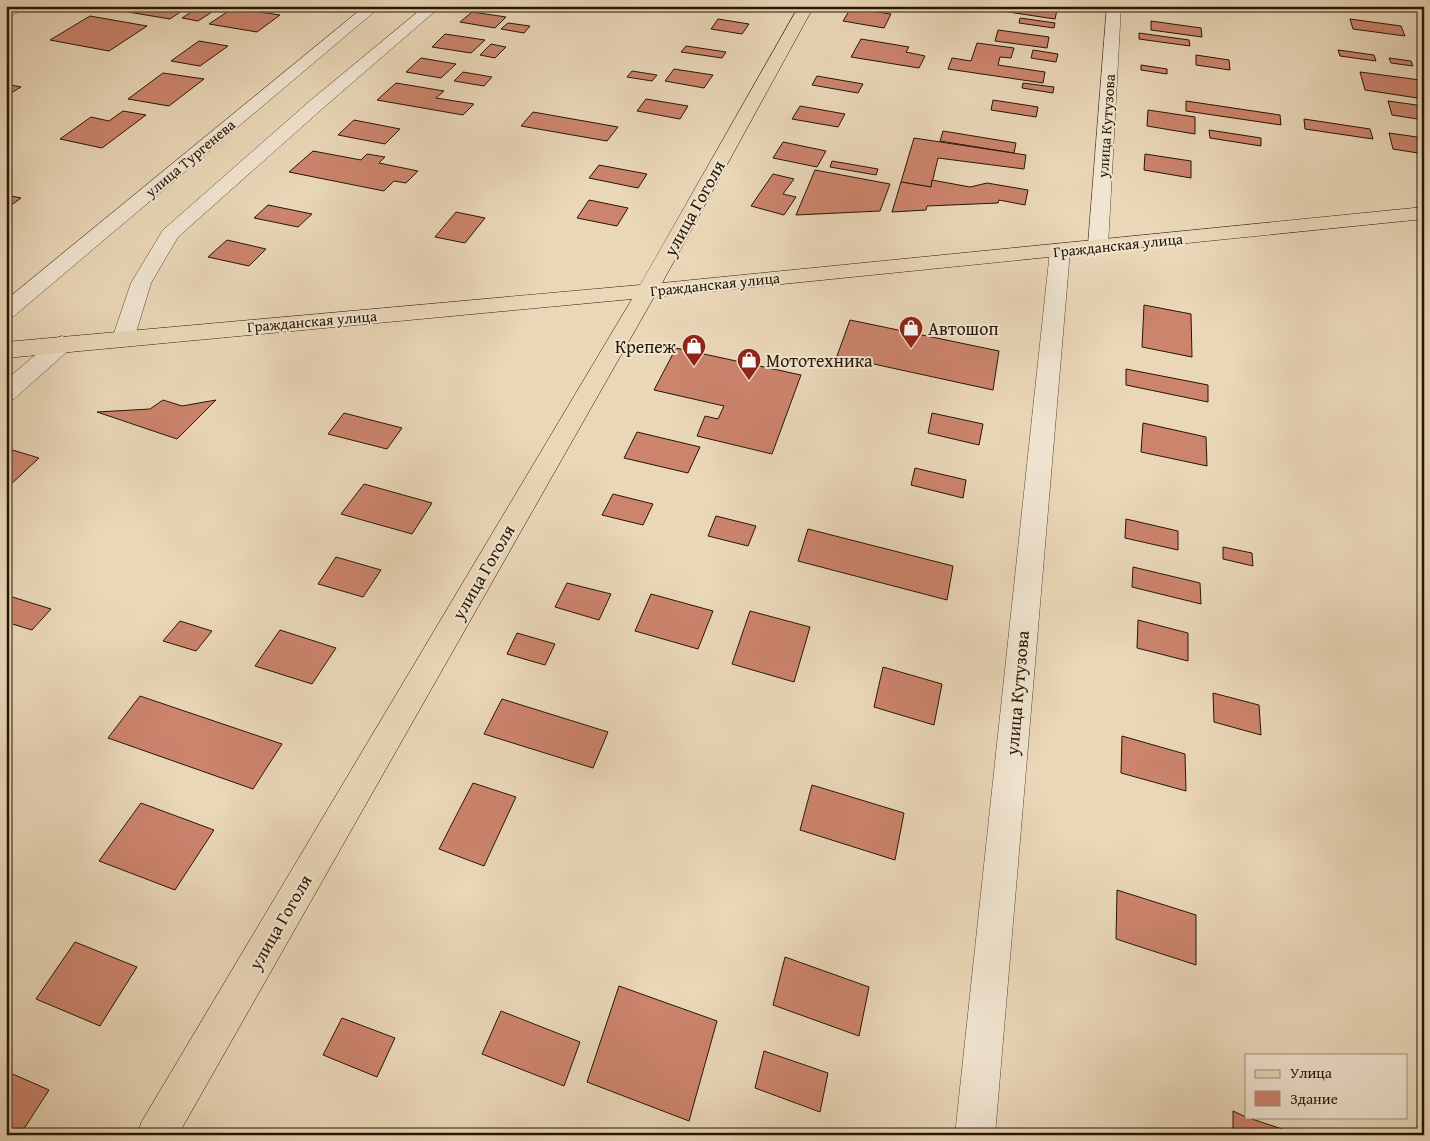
<svg xmlns="http://www.w3.org/2000/svg" width="1430" height="1141" font-family="'Gentium Book Plus',serif">
	<style>
		.building { fill: #cc846d; stroke: #251603 }
		.lines { fill: none; stroke-linecap: round; stroke-linejoin: round }
		.minor-casing { stroke: #564630; stroke-width: 1 }
		.major-casing { stroke: #251603; stroke-width: 1 }
		.minor { fill: #f1e5d1; fill-rule: evenodd }
		.major { fill: #ead7b8; fill-rule: evenodd }
		.labels { text-anchor: middle; dominant-baseline: central; stroke-width: 4; stroke-linejoin: round; paint-order: stroke }
		.far-street-label { font-size: 15px; fill: #251603; stroke: #f1e5d1 }
		.street-label { font-size: 18px; fill: #251603; stroke: #f1e5d1 }
		.poi-label { font-size: 18px; fill: #251603; stroke: #f1e5d1; text-anchor: start }
	</style>
	<rect width="100%" height="100%" fill="#ead7b8"/>
	<filter id="stains"><feTurbulence type="fractalNoise" baseFrequency=".004" numOctaves="4"/><feColorMatrix values="0 0 0 0 .2 0 0 0 0 .09 0 0 0 0 .02 0 0 0 .5 -.17"/></filter>
	<radialGradient id="worn" r=".72"><stop offset=".6" stop-color="#630" stop-opacity="0"/><stop offset="1" stop-color="#630" stop-opacity=".3"/></radialGradient>
	<g class="building">
		<polygon points="130,6 189,6 170,19 122,11"/>
		<polygon points="200,6 218,8 198,21 182,18"/>
		<polygon points="728,6 755,6 751,12 726,9"/>
		<polygon points="968,6 1028,6 1057,10 1055,19"/>
		<polygon points="1158,6 1201,6 1201,12"/>
		<polygon points="233,8 280,15 257,32 209,24"/>
		<polygon points="851,8 891,14 884,28 843,21"/>
		<polygon points="472,12 506,17 495,28 460,22"/>
		<polygon points="90,16 147,26 109,51 50,40"/>
		<polygon points="1020,18 1055,23 1054,28 1019,23"/>
		<polygon points="718,19 749,24 742,34 711,29"/>
		<polygon points="1350,19 1401,26 1405,36 1353,29"/>
		<polygon points="1151,21 1201,28 1202,37 1151,30"/>
		<polygon points="508,23 530,26 524,33 501,29"/>
		<polygon points="998,30 1049,37 1047,48 995,41"/>
		<polygon points="1139,33 1189,40 1190,46 1139,39"/>
		<polygon points="445,34 485,40 471,53 432,47"/>
		<polygon points="861,39 909,47 906,52 925,56 919,68 851,57"/>
		<polygon points="199,41 228,46 200,66 171,61"/>
		<polygon points="977,43 1014,48 1011,58 1000,57 998,65 1045,72 1043,83 948,69 952,58 971,61"/>
		<polygon points="491,44 506,47 495,58 480,55"/>
		<polygon points="686,46 726,52 722,58 681,52"/>
		<polygon points="1033,50 1058,54 1056,62 1031,58"/>
		<polygon points="1338,50 1374,55 1376,61 1340,56"/>
		<polygon points="1196,55 1229,60 1230,70 1196,65"/>
		<polygon points="421,58 456,64 441,78 406,72"/>
		<polygon points="1389,58 1411,61 1413,66 1391,63"/>
		<polygon points="1141,65 1167,69 1167,74 1141,70"/>
		<polygon points="674,69 713,75 704,88 665,81"/>
		<polygon points="632,71 657,75 652,81 627,77"/>
		<polygon points="463,72 492,77 484,86 454,81"/>
		<polygon points="1360,72 1420,80 1424,99 1365,90"/>
		<polygon points="163,73 204,79 169,106 128,99"/>
		<polygon points="817,76 863,84 858,93 812,85"/>
		<polygon points="396,83 444,91 436,98 474,104 463,115 377,100"/>
		<polygon points="1023,83 1054,87 1053,93 1022,88"/>
		<polygon points="6,84 21,87 6,96"/>
		<polygon points="646,99 688,106 680,119 637,111"/>
		<polygon points="993,100 1038,107 1036,117 991,110"/>
		<polygon points="1186,101 1280,115 1281,125 1186,111"/>
		<polygon points="1388,101 1424,106 1424,120 1392,115"/>
		<polygon points="800,106 845,114 838,127 792,119"/>
		<polygon points="1148,110 1195,117 1195,134 1147,126"/>
		<polygon points="123,111 146,115 102,148 60,139 91,117 109,121"/>
		<polygon points="533,112 618,127 607,141 521,126"/>
		<polygon points="1304,119 1370,129 1373,139 1305,129"/>
		<polygon points="354,120 400,129 385,144 338,135"/>
		<polygon points="1209,130 1261,138 1261,146 1210,138"/>
		<polygon points="943,131 1016,143 1014,153 940,141"/>
		<polygon points="1389,133 1424,138 1424,154 1393,149"/>
		<polygon points="914,138 1026,155 1024,169 938,158 931,187 901,182"/>
		<polygon points="783,142 826,151 817,167 773,158"/>
		<polygon points="313,151 361,160 367,154 385,157 379,163 418,171 406,183 394,181 384,191 289,172"/>
		<polygon points="1145,154 1191,161 1191,178 1144,170"/>
		<polygon points="832,161 878,169 876,175 830,167"/>
		<polygon points="599,165 647,174 638,188 589,178"/>
		<polygon points="815,170 890,184 880,211 796,215"/>
		<polygon points="773,174 794,179 783,194 796,197 784,215 751,206"/>
		<polygon points="932,180 970,187 987,183 1028,190 1025,205 999,200 998,203 927,206 926,210 892,212 901,182 931,187"/>
		<polygon points="6,195 21,198 6,209"/>
		<polygon points="589,200 628,208 617,226 577,218"/>
		<polygon points="268,205 312,214 298,227 254,218"/>
		<polygon points="456,212 485,218 465,243 435,237"/>
		<polygon points="227,240 266,249 249,266 208,257"/>
		<polygon points="1144,305 1191,314 1192,357 1142,347"/>
		<polygon points="850,320 999,351 993,390 837,356"/>
		<polygon points="676,348 801,375 772,454 697,436 705,416 718,419 724,406 654,390"/>
		<polygon points="1126,369 1208,385 1208,402 1126,385"/>
		<polygon points="163,400 182,406 216,400 177,439 97,412 150,409"/>
		<polygon points="344,413 402,428 387,449 328,434"/>
		<polygon points="932,413 983,424 979,445 928,433"/>
		<polygon points="1143,423 1206,437 1207,466 1141,452"/>
		<polygon points="637,432 700,447 688,473 624,458"/>
		<polygon points="6,448 39,458 9,486 6,485"/>
		<polygon points="915,468 966,480 963,498 911,485"/>
		<polygon points="364,484 432,503 412,534 341,514"/>
		<polygon points="613,494 653,504 643,525 602,515"/>
		<polygon points="716,516 756,526 748,546 708,536"/>
		<polygon points="1126,519 1178,531 1178,550 1125,538"/>
		<polygon points="808,529 953,566 947,600 798,561"/>
		<polygon points="1223,547 1252,553 1253,566 1223,559"/>
		<polygon points="336,557 381,570 363,597 318,584"/>
		<polygon points="1133,567 1200,583 1201,604 1132,587"/>
		<polygon points="567,583 611,594 599,620 555,607"/>
		<polygon points="651,594 713,611 698,649 635,631"/>
		<polygon points="6,595 51,609 32,630 6,622"/>
		<polygon points="750,611 810,627 794,682 732,664"/>
		<polygon points="1138,620 1188,633 1188,661 1137,648"/>
		<polygon points="180,621 212,631 196,651 163,641"/>
		<polygon points="280,630 336,648 312,684 255,666"/>
		<polygon points="517,633 555,644 545,665 507,654"/>
		<polygon points="883,667 942,684 934,725 874,707"/>
		<polygon points="1213,693 1259,705 1261,735 1214,722"/>
		<polygon points="140,696 282,744 253,789 108,738"/>
		<polygon points="502,699 608,732 593,768 484,734"/>
		<polygon points="1122,736 1185,754 1186,791 1121,773"/>
		<polygon points="473,783 516,797 484,866 439,849"/>
		<polygon points="812,785 904,813 895,860 800,830"/>
		<polygon points="141,803 214,830 175,890 99,861"/>
		<polygon points="1117,890 1196,915 1196,965 1116,939"/>
		<polygon points="75,942 137,967 100,1026 36,999"/>
		<polygon points="785,957 869,987 859,1036 773,1005"/>
		<polygon points="619,986 717,1021 689,1121 587,1082"/>
		<polygon points="501,1011 580,1042 564,1086 482,1054"/>
		<polygon points="342,1018 395,1038 377,1077 323,1055"/>
		<polygon points="764,1051 828,1073 820,1112 755,1088"/>
		<polygon points="6,1071 49,1090 20,1135 6,1135"/>
		<polygon points="1233,1111 1246,1117 1300,1135 1233,1135"/>
	</g>
	<g class="lines">
		<defs>
			<g id="minor">
				<polygon points="11,6 29,6 6,19 6,9"/>
				<polygon points="365,6 381,6 14,316 6,318 6,300"/>
				<polygon points="425,6 441,6 323,108 178,237 151,283 134,339 131,344 123,346 115,344 112,339 131,283 163,230 311,100"/>
				<polygon points="1107,6 1121,6 1108,246 1105,250 1098,252 1091,250 1088,246"/>
				<polygon points="1060,245 1067,247 1070,251 995,1135 955,1135 1050,251 1053,247"/>
				<polygon points="62,336 70,339 73,344 70,349 14,399 6,401 6,380 54,339"/>
			</g>
			<polygon id="major" points="799,6 814,6 662,283 1424,207 1424,219 654,297 178,1135 136,1135 142,1121 632,299 6,358 6,342 640,285"/>
		</defs>
		<use href="#minor" class="minor-casing"/>
		<use href="#major" class="major-casing"/>
		<use href="#minor" class="minor"/>
		<use href="#major" class="major"/>
	</g>
	<defs>
		<symbol id="shop-pin" viewBox="-11 -11 22 30"><path d="M0 17L-7.5 6A9.5 9.5 0 1 1 7.5 6Z" fill="#8f2418" stroke="#f1e5d1"/><path d="M-5-2.5h2.3a2.7 3.5 0 0 1 5.4 0H5L5.5 6h-11ZM-1.5-2.5h3a1.5 2.3 0 0 0-3 0Z" fill="#fff"/></symbol>
	</defs>
	<g fill-rule="evenodd">
		<use href="#shop-pin" x="897" y="314" width="28" height="38"/>
		<use href="#shop-pin" x="680" y="332" width="28" height="38"/>
		<use href="#shop-pin" x="735" y="346" width="28" height="38"/>
	</g>
	<g class="labels">
		<g class="far-street-label">
			<text transform="translate(1106 126) rotate(-86)">улица Кутузова</text>
			<text transform="translate(190 158) rotate(-40)">улица Тургенева</text>
			<text transform="translate(1118 245) rotate(-6)">Гражданская улица</text>
			<text transform="translate(715 284) rotate(-6)">Гражданская улица</text>
			<text transform="translate(312 321) rotate(-5)">Гражданская улица</text>
		</g>
		<g class="street-label">
			<text transform="translate(694 208) rotate(-61)">улица Гоголя</text>
			<text transform="translate(483 572) rotate(-60)">улица Гоголя</text>
			<text transform="translate(1017 693) rotate(-85)">улица Кутузова</text>
			<text transform="translate(280 922) rotate(-60)">улица Гоголя</text>
		</g>
		<g class="poi-label">
			<text x="928" y="328">Автошоп</text>
			<text x="676" y="346" text-anchor="end">Крепеж</text>
			<text x="766" y="360">Мототехника</text>
		</g>
	</g>
	<rect width="1430" height="1141" fill="none" stroke="#ead7b8" stroke-width="25"/>
	<rect x="8" y="8" width="1415" height="1126" fill="none" stroke="#251603" stroke-width="2.5"/>
	<rect x="12" y="12" width="1405" height="1116" fill="none" stroke="#251603"/>
	<rect x="1245" y="1054" width="162" height="65" fill="#f1e5d1" stroke="#9f927f"/>
	<rect x="1255" y="1070" width="25" height="8" fill="#ead7b8" stroke="#9f927f"/>
	<text x="1290" y="1078" font-size="15" fill="#251603">Улица</text>
	<rect x="1255" y="1091" width="25" height="15" fill="#cc846d" stroke="#9f927f"/>
	<text x="1290" y="1104" font-size="15" fill="#251603">Здание</text>
	<rect width="100%" height="100%" filter="url(#stains)"/>
	<rect width="100%" height="100%" fill="url(#worn)"/>
</svg>
